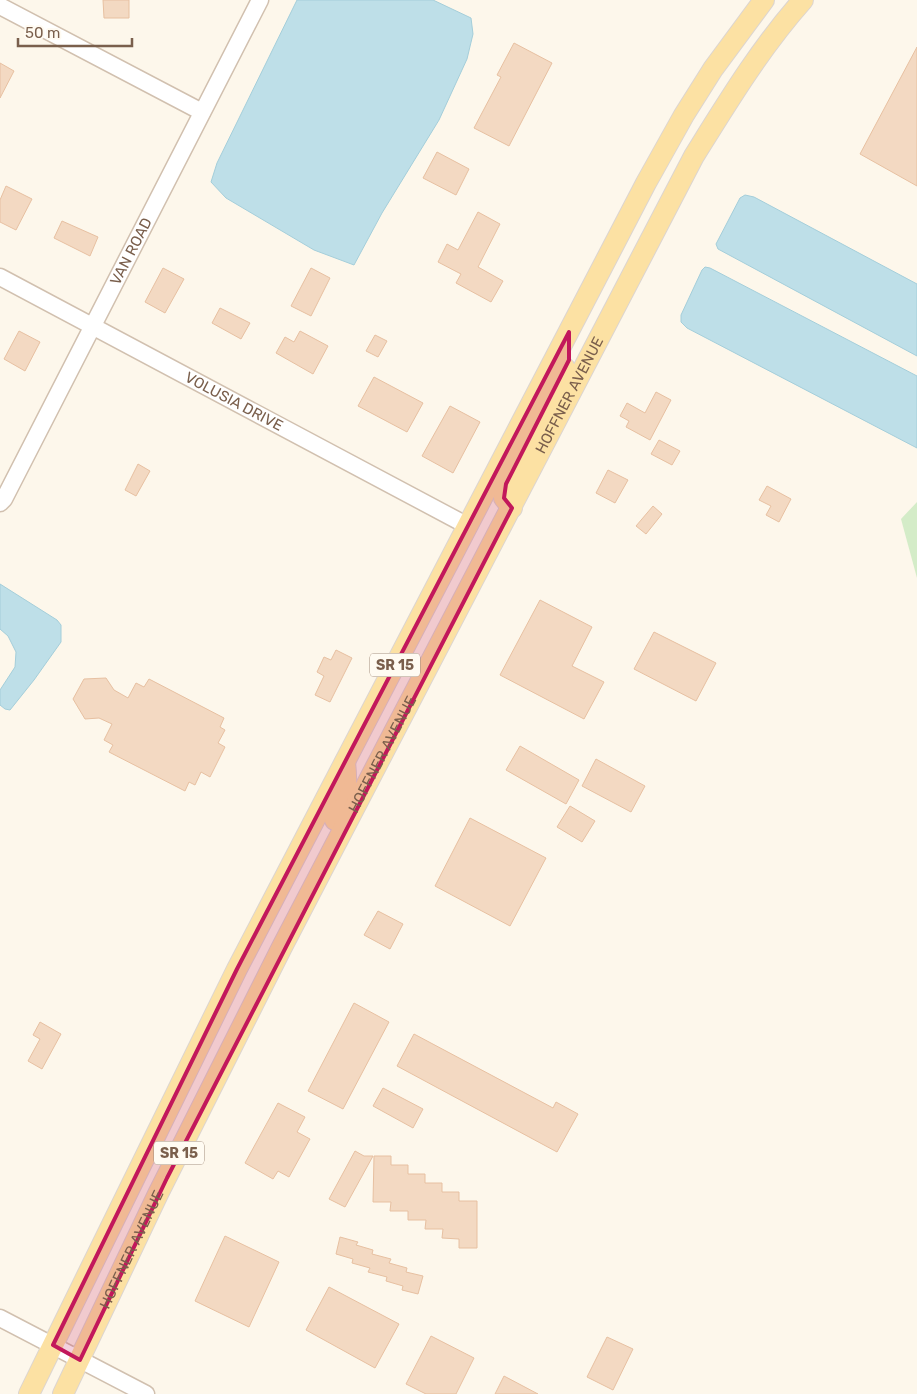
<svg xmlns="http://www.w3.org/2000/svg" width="917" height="1394" font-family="Rubik,sans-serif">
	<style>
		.green { fill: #d4ecc8 }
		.water { fill: #bedfe8; stroke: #a4ceda }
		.building { fill: #f3d9c2; stroke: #e7c0a1 }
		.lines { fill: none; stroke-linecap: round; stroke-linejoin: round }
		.minor-casing { stroke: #d1c0af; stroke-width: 19 }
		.major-casing { stroke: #dcd5d0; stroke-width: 22 }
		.minor { stroke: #fff; stroke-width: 16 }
		.major { stroke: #fce1a3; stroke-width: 20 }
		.marked { fill: #c2185b; fill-opacity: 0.2; stroke: #c2185b; stroke-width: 4; stroke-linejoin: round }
		.labels { text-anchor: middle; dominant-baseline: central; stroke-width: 4; stroke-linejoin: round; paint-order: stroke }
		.shield { fill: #fffbf2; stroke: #a28e7e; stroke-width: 1 }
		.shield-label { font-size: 14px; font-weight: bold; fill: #7a5f4c }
		.street-label { font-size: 15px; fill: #7a5f4c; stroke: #fffbf2 }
	</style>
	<rect width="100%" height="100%" fill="#fdf7eb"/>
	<polygon class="green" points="917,502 917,578 901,519"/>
	<g class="water">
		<polygon points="297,0 433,0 471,18 473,34 467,59 439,120 382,213 354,265 314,250 226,198 211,182 217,163"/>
		<polygon points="745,195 754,197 917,284 917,356 718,249 716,244 740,198"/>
		<polygon points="705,267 710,268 917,376 917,448 687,328 681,322 681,315 702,270"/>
		<polygon points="0,584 57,620 61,625 61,642 34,680 10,710 5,709 0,705 0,690 15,667 16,652 8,636 0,629"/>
	</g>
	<g class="building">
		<polygon points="103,0 129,0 129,18 104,18"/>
		<polygon points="514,43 552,63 509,146 474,128 501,77 497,75"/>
		<polygon points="917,47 917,186 860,154"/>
		<polygon points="0,63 14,71 0,98"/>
		<polygon points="437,152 469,169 456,195 423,178"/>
		<polygon points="6,186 32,199 16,230 0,222 0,200"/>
		<polygon points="478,212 500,224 478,267 503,281 491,302 456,283 461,274 438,262 447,244 458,250"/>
		<polygon points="62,221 98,237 90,256 54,238"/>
		<polygon points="163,268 184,279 165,313 145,302"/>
		<polygon points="311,268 330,278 311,316 291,306"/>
		<polygon points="220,308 250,323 241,339 212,323"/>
		<polygon points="19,331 40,342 25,371 4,359"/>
		<polygon points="300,331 328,346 313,374 276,353 285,337 294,342"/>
		<polygon points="375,335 387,341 378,357 366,351"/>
		<polygon points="374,377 423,403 407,432 358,406"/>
		<polygon points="656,392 671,400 650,440 626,427 629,421 620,416 627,403 645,413"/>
		<polygon points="450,406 480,422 453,473 422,456"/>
		<polygon points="659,440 680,451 672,465 651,454"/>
		<polygon points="138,464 150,471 136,496 125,490"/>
		<polygon points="608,470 628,480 615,503 596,493"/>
		<polygon points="767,486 791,499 779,522 766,515 771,506 759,500"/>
		<polygon points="653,506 662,514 646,534 636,526"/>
		<polygon points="540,600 592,627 572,666 604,682 584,719 500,675"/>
		<polygon points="654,632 716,663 696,701 634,669"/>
		<polygon points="336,650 352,658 330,702 315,695 324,676 317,672 324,657 331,660"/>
		<polygon points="106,678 114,690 128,698 136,683 144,687 149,679 224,718 220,727 225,730 218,743 225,747 210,777 201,772 195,785 189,782 185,791 109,752 113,745 104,740 112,724 99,718 85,719 73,699 84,679"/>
		<polygon points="520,746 579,780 566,804 506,770"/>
		<polygon points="596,759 645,786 631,812 582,786"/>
		<polygon points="570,806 595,821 582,842 557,827"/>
		<polygon points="470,818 546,858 510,926 435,886"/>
		<polygon points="378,911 403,924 390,949 364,935"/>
		<polygon points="354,1003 389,1022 343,1109 308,1091"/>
		<polygon points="40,1022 61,1034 42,1069 28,1061 40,1039 33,1035"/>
		<polygon points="414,1034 553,1108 556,1102 578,1114 557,1152 397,1066"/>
		<polygon points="383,1088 423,1109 413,1128 373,1106"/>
		<polygon points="278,1103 305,1117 297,1132 310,1139 289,1177 278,1171 273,1179 245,1163"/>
		<polygon points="355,1151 364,1156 373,1156 345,1207 329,1199"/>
		<polygon points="374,1156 391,1156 391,1165 408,1165 408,1174 425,1174 425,1183 442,1183 442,1192 459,1192 459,1201 477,1201 477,1248 459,1248 459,1239 442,1238 443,1229 425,1229 426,1220 408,1220 408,1211 390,1211 391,1202 373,1202"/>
		<polygon points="225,1236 279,1262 249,1327 195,1301"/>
		<polygon points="340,1237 358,1242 356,1245 373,1250 372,1254 391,1259 389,1263 407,1268 406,1272 423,1276 418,1294 402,1290 403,1286 386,1281 387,1277 368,1272 370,1268 352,1263 353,1259 336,1254"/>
		<polygon points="329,1287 399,1324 375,1368 306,1330"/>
		<polygon points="431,1336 474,1358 456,1394 426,1394 406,1384"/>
		<polygon points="607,1337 633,1349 613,1390 587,1377"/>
		<polygon points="504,1376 538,1394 495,1394"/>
	</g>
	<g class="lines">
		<defs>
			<g id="minor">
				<polyline points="0,6 202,112"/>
				<path id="s1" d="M0,277L468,526"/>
				<path id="s2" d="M0,503L4,499L260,0"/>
				<polyline points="0,1318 146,1394"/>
			</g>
			<g id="major">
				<polyline points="512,508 504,498 506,484 565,368"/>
				<path d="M335,820C346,797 348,788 345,762"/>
				<polyline points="29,1394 237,969 646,183 684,115 713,69 764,0"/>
				<path id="s3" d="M63,1394L158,1194L282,947L694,156C727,103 761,47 803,0"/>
			</g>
		</defs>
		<use href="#minor" class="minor-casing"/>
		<use href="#major" class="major-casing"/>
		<use href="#minor" class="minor"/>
		<use href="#major" class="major"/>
	</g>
	<path class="marked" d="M569,332V360L506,484L504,498L512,508L167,1178L80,1360L53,1345L237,969Z"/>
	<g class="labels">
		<g class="shield">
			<rect x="370" y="653.5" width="50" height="23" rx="4"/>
			<rect x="154" y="1141.5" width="50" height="23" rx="4"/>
		</g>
		<g class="shield-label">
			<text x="395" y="665">SR 15</text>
			<text x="179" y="1153">SR 15</text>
		</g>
		<g class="street-label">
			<text stroke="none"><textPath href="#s2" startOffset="284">VAN ROAD</textPath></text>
			<text stroke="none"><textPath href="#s3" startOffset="1120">HOFFNER AVENUE</textPath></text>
			<text stroke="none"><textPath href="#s1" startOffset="265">VOLUSIA DRIVE</textPath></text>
			<text stroke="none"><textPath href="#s3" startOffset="715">HOFFNER AVENUE</textPath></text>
			<text stroke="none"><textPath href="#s3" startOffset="160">HOFFNER AVENUE</textPath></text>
		</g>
	</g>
	<path d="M18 38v8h114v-8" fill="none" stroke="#7a5f4c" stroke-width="2.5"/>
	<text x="25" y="38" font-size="15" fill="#7a5f4c" stroke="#fffbf2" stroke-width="4" paint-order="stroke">50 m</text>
</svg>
